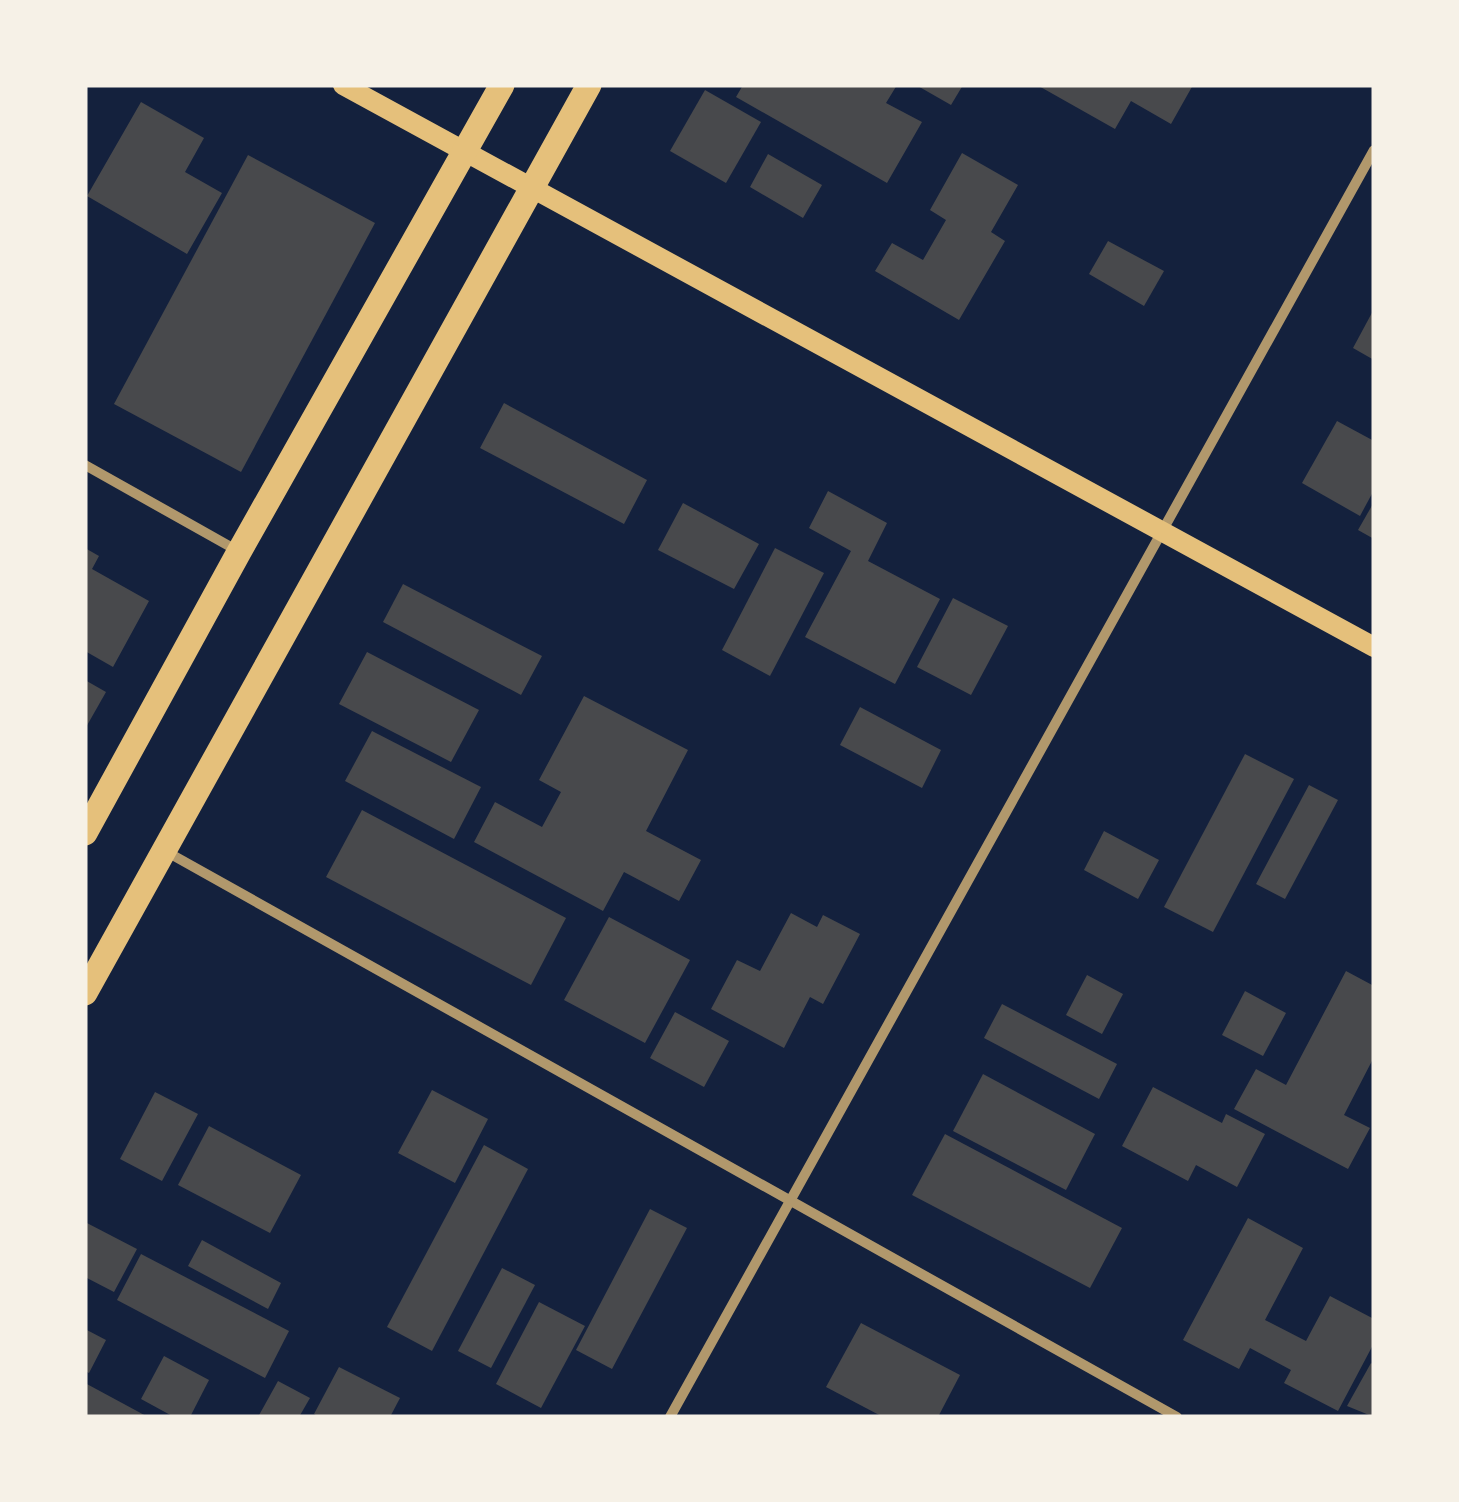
<svg xmlns="http://www.w3.org/2000/svg" width="1459" height="1502" font-family="'Libre Baskerville',serif">
	<style>
		.building { fill: #48494c }
		.lines { fill: none; stroke-linecap: round; stroke-linejoin: round }
		.minor { stroke: #b1986c; stroke-width: 10 }
		.secondary { stroke: #e5c07b; stroke-width: 20 }
		.primary { stroke: #e5c07b; stroke-width: 25 }
	</style>
	<rect width="100%" height="100%" fill="#14213d"/>
	<g class="building">
		<polygon points="743,85 897,85 886,103 922,122 887,183 736,97"/>
		<polygon points="916,85 963,85 951,105"/>
		<polygon points="1037,85 1193,85 1171,124 1131,101 1115,129"/>
		<polygon points="705,90 761,122 726,183 670,151"/>
		<polygon points="141,102 204,138 185,172 222,193 187,254 87,196"/>
		<polygon points="962,153 1018,185 991,232 1005,241 959,320 875,271 892,243 923,260 946,220 930,210"/>
		<polygon points="768,154 822,185 803,218 750,187"/>
		<polygon points="248,155 375,223 241,472 114,404"/>
		<polygon points="1108,241 1164,271 1144,306 1089,274"/>
		<polygon points="1374,309 1374,360 1353,348"/>
		<polygon points="504,403 647,480 624,524 480,448"/>
		<polygon points="1337,421 1374,441 1374,490 1360,516 1302,483"/>
		<polygon points="828,491 887,523 868,561 940,599 895,684 805,637 851,551 809,528"/>
		<polygon points="1374,502 1374,539 1358,530"/>
		<polygon points="683,503 759,544 734,589 658,550"/>
		<polygon points="85,548 99,556 92,569 149,601 113,667 85,651"/>
		<polygon points="775,548 824,573 770,676 722,650"/>
		<polygon points="403,584 542,656 521,695 383,622"/>
		<polygon points="953,598 1008,626 971,695 917,667"/>
		<polygon points="367,652 479,710 451,762 339,704"/>
		<polygon points="85,680 106,692 85,729"/>
		<polygon points="584,696 688,750 646,831 701,860 679,901 624,872 603,911 474,842 495,802 542,827 561,792 539,780"/>
		<polygon points="860,707 941,750 922,788 840,745"/>
		<polygon points="372,731 481,787 454,839 345,781"/>
		<polygon points="1245,754 1294,779 1213,932 1164,907"/>
		<polygon points="1309,785 1338,800 1285,899 1256,884"/>
		<polygon points="362,810 566,918 531,985 326,877"/>
		<polygon points="1104,831 1159,860 1138,899 1084,870"/>
		<polygon points="791,913 817,927 823,915 860,934 823,1004 810,997 784,1048 711,1009 737,960 760,971"/>
		<polygon points="609,917 690,960 645,1043 564,1000"/>
		<polygon points="1346,971 1374,986 1374,1057 1344,1115 1370,1128 1348,1169 1234,1109 1256,1069 1286,1085"/>
		<polygon points="1087,975 1123,994 1102,1034 1066,1015"/>
		<polygon points="1245,991 1286,1013 1263,1056 1222,1035"/>
		<polygon points="1002,1004 1117,1064 1099,1099 984,1038"/>
		<polygon points="675,1012 729,1041 704,1087 650,1058"/>
		<polygon points="983,1074 1095,1134 1066,1190 953,1131"/>
		<polygon points="1153,1087 1222,1123 1226,1114 1265,1134 1237,1187 1196,1165 1188,1181 1122,1146"/>
		<polygon points="432,1090 488,1119 455,1183 398,1153"/>
		<polygon points="155,1092 198,1114 162,1181 120,1159"/>
		<polygon points="209,1126 301,1175 270,1233 178,1185"/>
		<polygon points="945,1134 1122,1228 1090,1288 912,1195"/>
		<polygon points="484,1145 528,1169 432,1351 387,1327"/>
		<polygon points="650,1209 687,1228 612,1369 576,1350"/>
		<polygon points="1248,1218 1303,1248 1265,1320 1306,1341 1330,1296 1374,1319 1374,1343 1338,1411 1284,1383 1291,1370 1250,1348 1239,1369 1183,1340"/>
		<polygon points="85,1222 137,1249 114,1292 85,1277"/>
		<polygon points="202,1240 281,1283 268,1309 188,1266"/>
		<polygon points="141,1254 289,1331 265,1378 117,1300"/>
		<polygon points="502,1268 535,1285 491,1368 458,1351"/>
		<polygon points="539,1302 585,1326 541,1408 496,1384"/>
		<polygon points="861,1323 960,1375 938,1417 883,1417 826,1387"/>
		<polygon points="85,1329 106,1340 89,1373 85,1371"/>
		<polygon points="164,1356 209,1380 190,1417 174,1417 141,1399"/>
		<polygon points="1371,1363 1374,1365 1374,1417 1347,1406"/>
		<polygon points="339,1367 400,1398 390,1417 319,1417 314,1414"/>
		<polygon points="278,1381 310,1398 299,1417 258,1417"/>
		<polygon points="85,1383 148,1417 85,1417"/>
	</g>
	<g class="lines">
		<g class="minor">
			<polyline points="85,465 238,551"/>
			<polyline points="167,852 1177,1417"/>
			<polyline points="670,1417 1374,150"/>
		</g>
		<polyline class="secondary" points="343,85 1374,647"/>
		<g class="primary">
			<polyline points="85,833 239,552 502,85"/>
			<polyline points="85,993 589,85"/>
		</g>
	</g>
	<rect width="1459" height="1502" fill="none" stroke="#f6f1e7" stroke-width="175"/>
</svg>
